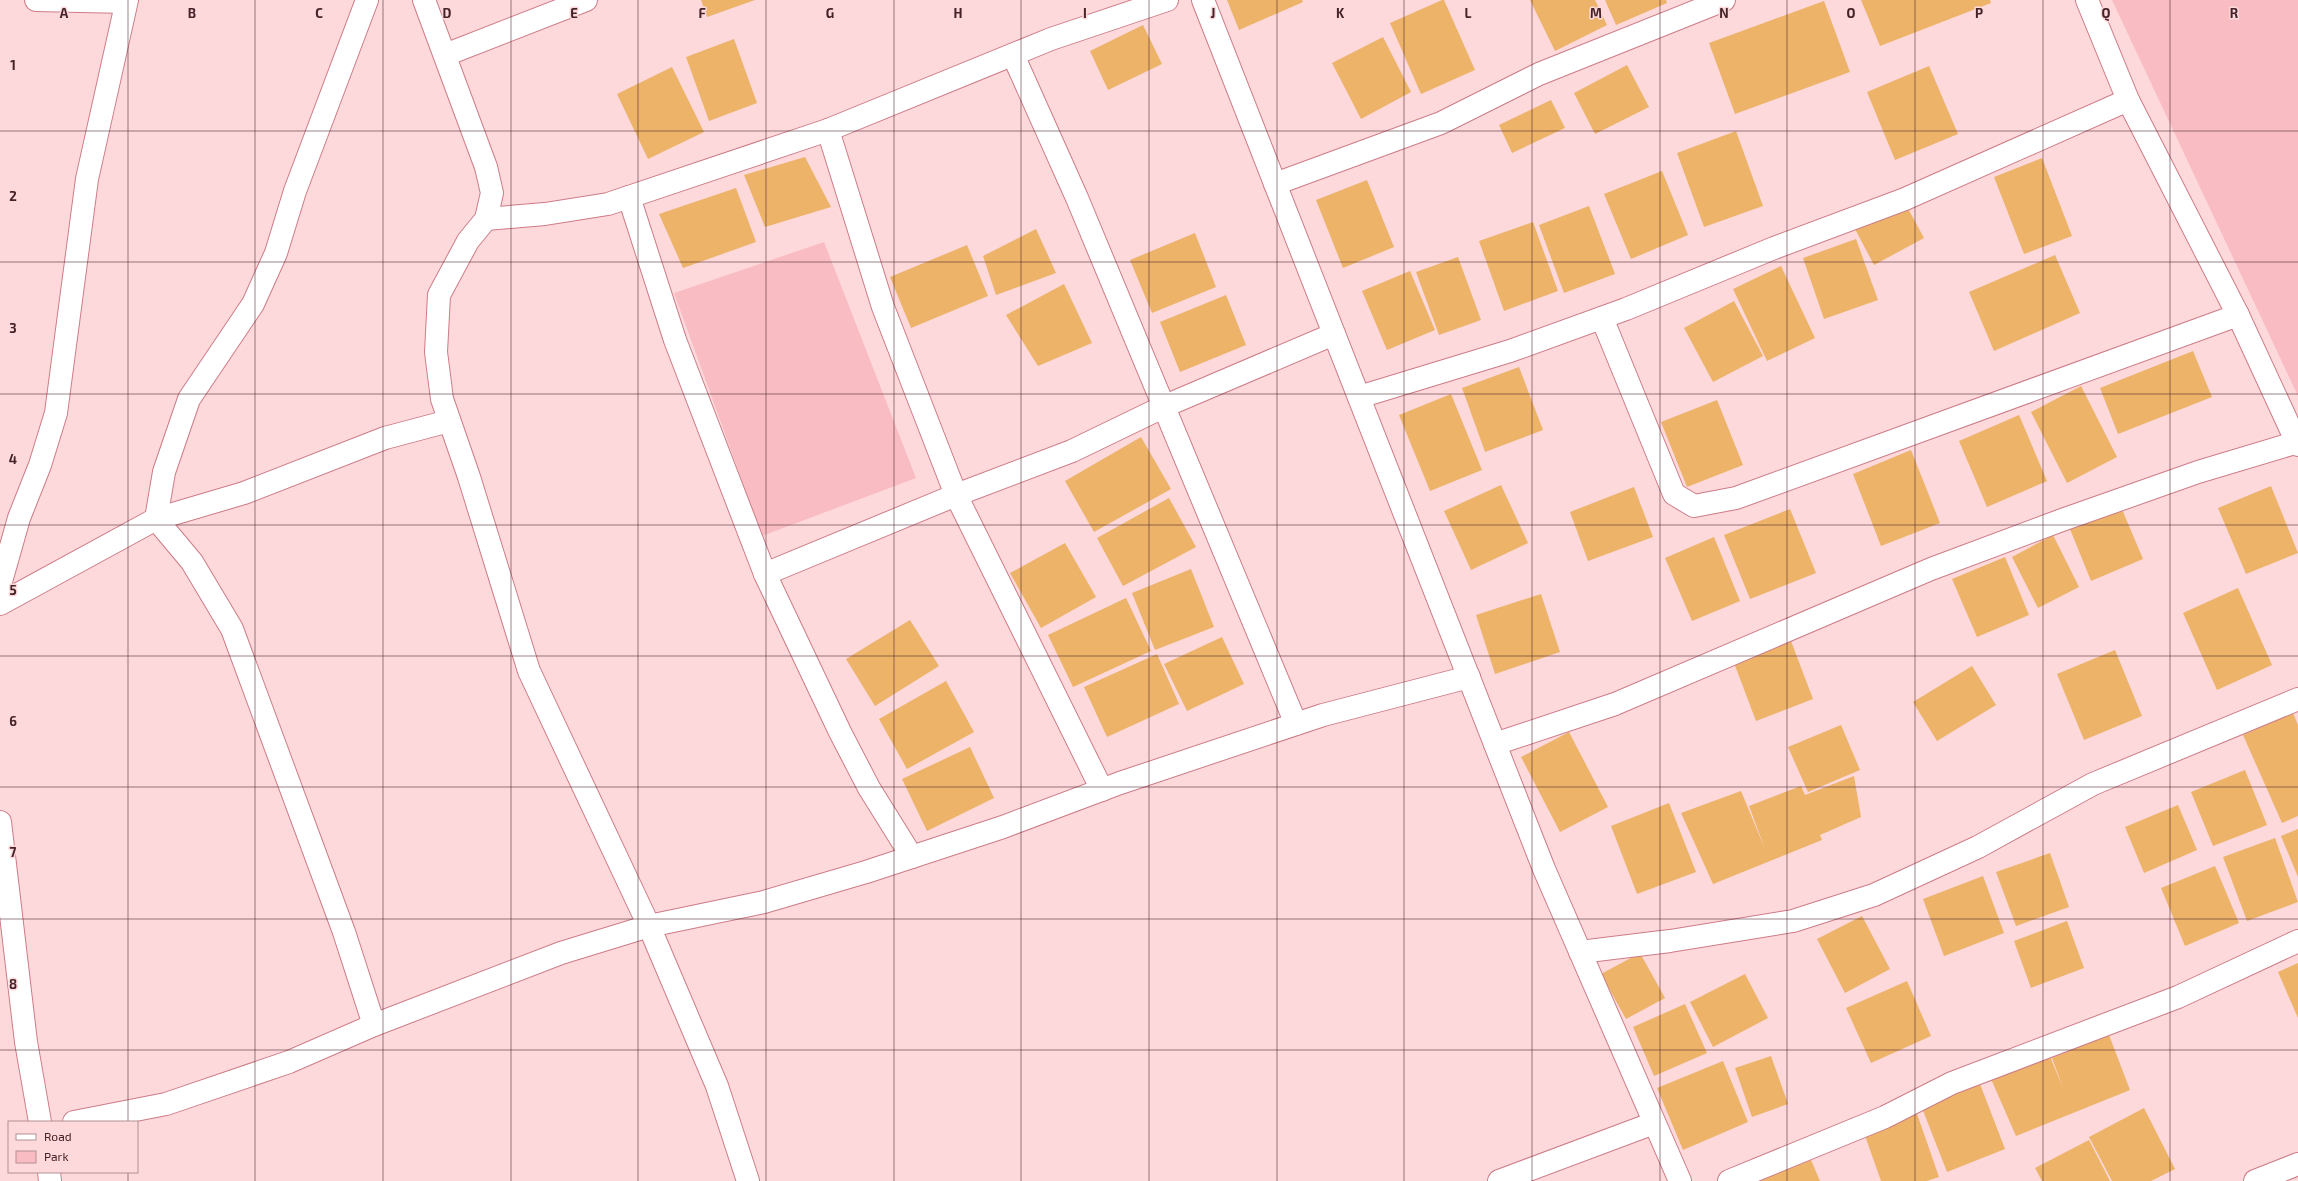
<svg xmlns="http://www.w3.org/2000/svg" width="2298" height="1181" font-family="'Exo 2',sans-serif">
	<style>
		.green { fill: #f9bcc3 }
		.building { fill: #ecb369 }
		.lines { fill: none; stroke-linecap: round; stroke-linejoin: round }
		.minor-casing { stroke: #cd7c87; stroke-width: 24 }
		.minor { stroke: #fff; stroke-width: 22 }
		.grid { fill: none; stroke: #452328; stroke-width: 1; stroke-opacity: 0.55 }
		.grid-label { font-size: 13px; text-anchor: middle; font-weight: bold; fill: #452328; stroke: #fdd9dc; stroke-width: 3; stroke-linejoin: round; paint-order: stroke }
	</style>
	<rect width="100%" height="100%" fill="#fdd9dc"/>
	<g class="green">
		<polygon points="2112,0 2298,0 2298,396"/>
		<polygon points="824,242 916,478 762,536 674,293"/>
	</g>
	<g class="building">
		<polygon points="701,0 755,0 707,17"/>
		<polygon points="1227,0 1302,0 1303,2 1239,30"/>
		<polygon points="1442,0 1444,0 1475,70 1421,94 1390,23"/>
		<polygon points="1530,0 1595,0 1607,25 1555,51"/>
		<polygon points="1605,0 1666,0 1667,3 1616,25"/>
		<polygon points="1861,0 1990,0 1991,3 1880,46"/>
		<polygon points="1824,1 1850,72 1735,114 1709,43"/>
		<polygon points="1143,25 1162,64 1108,90 1090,51"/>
		<polygon points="1383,37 1411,92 1361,119 1332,63"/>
		<polygon points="734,39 757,103 709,121 686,57"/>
		<polygon points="1627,65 1649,107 1595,134 1574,93"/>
		<polygon points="1929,66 1958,134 1895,160 1867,92"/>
		<polygon points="672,67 704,132 648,159 617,94"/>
		<polygon points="1551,100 1565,128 1512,153 1499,125"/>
		<polygon points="1736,131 1763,206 1704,227 1677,153"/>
		<polygon points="805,157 831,207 765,227 744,175"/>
		<polygon points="2042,158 2072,236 2024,254 1994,177"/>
		<polygon points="1662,171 1688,235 1631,259 1604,194"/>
		<polygon points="1367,180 1394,247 1343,268 1316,200"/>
		<polygon points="736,188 756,242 683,268 659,214"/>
		<polygon points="1905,203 1924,238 1874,265 1855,229"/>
		<polygon points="1589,206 1615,274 1564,293 1539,225"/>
		<polygon points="1533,222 1558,291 1504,311 1479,241"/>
		<polygon points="1036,229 1056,273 996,295 983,256"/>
		<polygon points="1195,233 1216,287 1152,313 1130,260"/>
		<polygon points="1856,239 1878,300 1824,319 1803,258"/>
		<polygon points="967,245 988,296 911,328 890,277"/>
		<polygon points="2055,255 2080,313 1994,351 1969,292"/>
		<polygon points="1458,257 1481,320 1439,335 1416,272"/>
		<polygon points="1781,266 1815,338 1767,361 1733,289"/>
		<polygon points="1410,271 1435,330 1387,350 1362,291"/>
		<polygon points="1064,284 1092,343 1038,366 1006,315"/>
		<polygon points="1226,295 1246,345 1180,372 1160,322"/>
		<polygon points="1734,301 1763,356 1713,382 1684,328"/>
		<polygon points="2193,351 2212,397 2118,434 2100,388"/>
		<polygon points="1519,367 1543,430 1485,452 1462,388"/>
		<polygon points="2081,386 2117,457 2067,483 2031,412"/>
		<polygon points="1451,394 1482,470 1430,491 1399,415"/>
		<polygon points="1717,400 1743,465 1687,487 1661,422"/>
		<polygon points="2019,415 2047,481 1987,507 1959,441"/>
		<polygon points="1141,437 1171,489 1094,532 1065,481"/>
		<polygon points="1911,450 1940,523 1881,546 1853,474"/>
		<polygon points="1501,485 1528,543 1471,570 1444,511"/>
		<polygon points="2271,486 2298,553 2246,574 2218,508"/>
		<polygon points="1634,487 1653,537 1588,561 1570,512"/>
		<polygon points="1169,498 1196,547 1123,586 1097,538"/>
		<polygon points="2121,507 2143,559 2091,581 2070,529"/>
		<polygon points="1790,509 1816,573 1750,599 1724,535"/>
		<polygon points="2053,535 2079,587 2038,608 2012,557"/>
		<polygon points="1714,537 1740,601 1692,621 1665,558"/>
		<polygon points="1065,543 1096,597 1041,628 1010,573"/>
		<polygon points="2005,557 2029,615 1977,637 1952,579"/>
		<polygon points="1191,569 1214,627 1155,650 1132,593"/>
		<polygon points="2238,588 2272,665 2217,690 2183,613"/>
		<polygon points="1541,594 1560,652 1495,674 1476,615"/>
		<polygon points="1126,598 1151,651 1073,687 1048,635"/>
		<polygon points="910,620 939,666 875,706 846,659"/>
		<polygon points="1222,637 1244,684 1187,711 1164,664"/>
		<polygon points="1791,641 1813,699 1756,721 1734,663"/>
		<polygon points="2115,650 2142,716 2084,740 2057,674"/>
		<polygon points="1157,654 1179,704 1107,737 1084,687"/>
		<polygon points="1972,666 1996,705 1937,741 1913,702"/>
		<polygon points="946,681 974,732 907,769 879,719"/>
		<polygon points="2293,713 2298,725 2298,816 2282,823 2243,735"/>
		<polygon points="1841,725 1860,770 1808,792 1788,747"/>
		<polygon points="1569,732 1608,807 1560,832 1521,757"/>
		<polygon points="970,747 994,798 927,831 902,779"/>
		<polygon points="2245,770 2267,825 2213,846 2191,792"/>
		<polygon points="1854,776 1861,817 1820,835 1822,840 1713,884 1681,813 1741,791 1765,849 1749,806 1801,786 1805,795"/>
		<polygon points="1669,803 1696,872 1637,894 1611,826"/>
		<polygon points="2178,805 2197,850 2144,873 2125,827"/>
		<polygon points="2298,829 2298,877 2281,836"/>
		<polygon points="2275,838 2298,902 2247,921 2223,857"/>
		<polygon points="2050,853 2069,907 2016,926 1996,872"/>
		<polygon points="2215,866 2239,923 2185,946 2161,888"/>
		<polygon points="1983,876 2004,933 1944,956 1923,899"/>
		<polygon points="1862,916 1890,969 1845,993 1817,939"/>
		<polygon points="2067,921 2084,968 2031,988 2014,941"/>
		<polygon points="1640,953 1665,998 1626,1019 1601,974"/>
		<polygon points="2298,963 2298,1018 2278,972"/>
		<polygon points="1745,974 1768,1018 1713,1047 1690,1002"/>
		<polygon points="1907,981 1931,1036 1871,1063 1846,1008"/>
		<polygon points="1685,1004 1707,1053 1654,1076 1633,1027"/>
		<polygon points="2109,1035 2130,1090 2016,1136 1991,1079 2049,1054 2063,1088 2052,1058"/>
		<polygon points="1771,1056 1788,1104 1752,1117 1735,1068"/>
		<polygon points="1723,1061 1748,1122 1683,1150 1657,1088"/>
		<polygon points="1980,1084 2005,1149 1947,1172 1922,1108"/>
		<polygon points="2144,1108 2175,1169 2151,1181 2112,1181 2089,1137"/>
		<polygon points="1916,1111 1939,1177 1927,1181 1881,1181 1863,1130"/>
		<polygon points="2089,1140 2110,1181 2042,1181 2035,1168"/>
		<polygon points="1811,1160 1820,1181 1759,1181"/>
	</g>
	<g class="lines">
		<defs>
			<g id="minor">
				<polyline points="36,0 126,2"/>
				<polyline points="367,0 295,191 276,253 253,304 189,399 164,472 156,519 192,562 232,629 344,932 374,1025"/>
				<polyline points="424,0 486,167 492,193 486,219 468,241 439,295 436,352 442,399 469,477 529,671 649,926 717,1086 748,1181"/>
				<polyline points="1203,0 1544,869 1680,1181"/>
				<polyline points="2087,0 2128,100 2238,315 2298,445"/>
				<polyline points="445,55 586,0"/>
				<polyline points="1013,55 1077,198 1296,724"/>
				<polyline points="828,130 883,307 956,495 1102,790"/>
				<polyline points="1275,184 1441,123 1539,74 1724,0"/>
				<polyline points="629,197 675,340 765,574 840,732 869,788 912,857"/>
				<polyline points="486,219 545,214 608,204 828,130 1051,39 1167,0"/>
				<polyline points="1602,318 1674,494 1694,506 1736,498 2238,315"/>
				<polyline points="1359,397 1510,351 1626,309 1774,248 1905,199 2128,100"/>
				<polyline points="765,574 956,495 1072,451 1165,406 1334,334"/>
				<polyline points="0,585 19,518 40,465 56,413 87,179 127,0"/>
				<polyline points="0,604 156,519 244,493 385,438 449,421"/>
				<polyline points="1495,744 1615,704 1931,569 2062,520 2198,472 2298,442"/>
				<polyline points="0,822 26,1042 40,1122"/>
				<polyline points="1580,952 1670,941 1793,921 1874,895 1978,847 2093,784 2298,699"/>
				<polyline points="74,1122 166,1104 289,1062 374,1025 561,953 649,926 764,902 866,872 1003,827 1120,783 1323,715 1469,677"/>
				<polyline points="49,1172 50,1181"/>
				<polyline points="1499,1181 1654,1123"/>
				<polyline points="1729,1181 1885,1117 1952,1083 2178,997 2298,941"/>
				<polyline points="2255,1181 2298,1164"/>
			</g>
		</defs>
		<use href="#minor" class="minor-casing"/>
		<use href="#minor" class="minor"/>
	</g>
	<path class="grid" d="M128,0V1122M255,0V1181M383,0V1181M511,0V1181M638,0V1181M766,0V1181M894,0V1181M1021,0V1181M1149,0V1181M1277,0V1181M1404,0V1181M1532,0V1181M1660,0V1181M1787,0V1181M1915,0V1181M2043,0V1181M2170,0V1181M0,131H2298M0,262H2298M0,394H2298M0,525H2298M0,656H2298M0,787H2298M0,919H2298M0,1050H2298M128,1172V1181"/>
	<g class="grid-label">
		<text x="64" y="18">A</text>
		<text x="192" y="18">B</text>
		<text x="319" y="18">C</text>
		<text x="447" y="18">D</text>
		<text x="574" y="18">E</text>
		<text x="702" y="18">F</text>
		<text x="830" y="18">G</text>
		<text x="958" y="18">H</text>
		<text x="1085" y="18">I</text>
		<text x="1213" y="18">J</text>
		<text x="1340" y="18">K</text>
		<text x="1468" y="18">L</text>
		<text x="1596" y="18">M</text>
		<text x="1724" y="18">N</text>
		<text x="1851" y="18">O</text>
		<text x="1979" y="18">P</text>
		<text x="2106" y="18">Q</text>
		<text x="2234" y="18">R</text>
		<text x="13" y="70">1</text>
		<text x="13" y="201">2</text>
		<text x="13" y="333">3</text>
		<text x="13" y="464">4</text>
		<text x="13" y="595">5</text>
		<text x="13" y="726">6</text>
		<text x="13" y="857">7</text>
		<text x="13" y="989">8</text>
	</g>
	<rect x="8" y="1121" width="130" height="52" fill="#fdd9dc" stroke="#b39094"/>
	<rect x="16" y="1134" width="20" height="6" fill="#ffffff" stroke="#b39094"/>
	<text x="44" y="1141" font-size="12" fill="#452328">Road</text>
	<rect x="16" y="1151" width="20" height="12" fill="#f9bcc3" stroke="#b39094"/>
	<text x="44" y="1161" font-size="12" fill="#452328">Park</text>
</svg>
